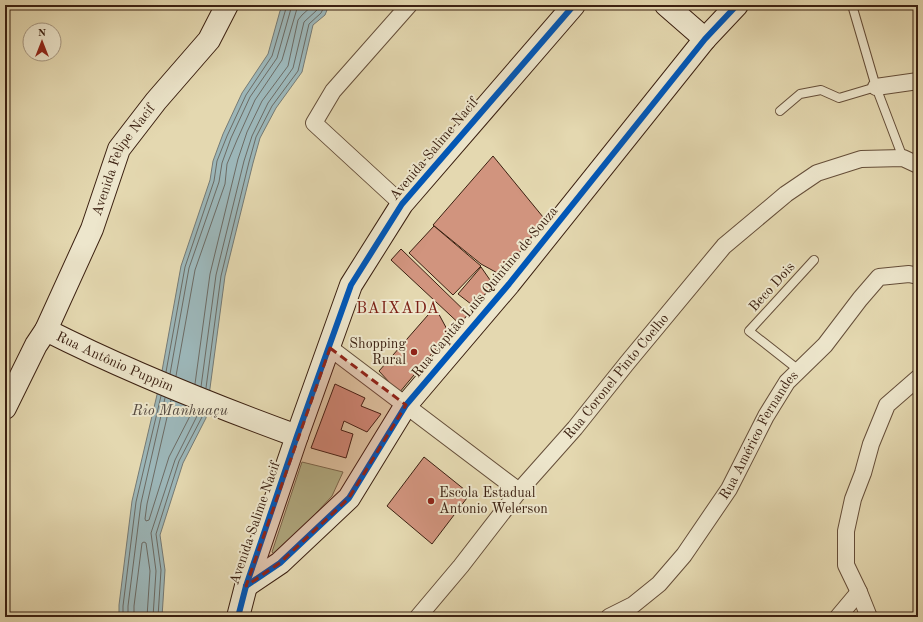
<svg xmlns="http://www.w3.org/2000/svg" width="923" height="622" font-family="'Old Standard TT',serif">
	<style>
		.green { fill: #b1bf8d; stroke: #76704f }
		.water { fill: #9cb6b8; stroke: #757a75 }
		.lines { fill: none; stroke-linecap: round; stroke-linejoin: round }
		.shore { stroke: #6c6b64; stroke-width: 1 }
		.building { fill: #d1947e; stroke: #3b2011 }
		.lane-casing { stroke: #654e39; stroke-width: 10 }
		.street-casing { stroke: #654e39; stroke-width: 18 }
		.secondary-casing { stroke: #3b2011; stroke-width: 24 }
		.lane { stroke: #ede6cc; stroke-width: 8 }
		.street { stroke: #ede6cc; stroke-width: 16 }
		.secondary { stroke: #ede6cc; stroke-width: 22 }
		.cycleway-casing { stroke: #ede6cc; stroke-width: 8 }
		.cycleway { stroke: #0057b8; stroke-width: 6 }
		.marked { fill: #8f2418; fill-opacity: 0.2; stroke: #8f2418; stroke-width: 3; stroke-dasharray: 8 5; stroke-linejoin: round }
		.poi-dot { fill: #8f2418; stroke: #ede6cc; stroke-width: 1.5 }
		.labels { text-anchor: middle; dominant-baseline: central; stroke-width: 4; stroke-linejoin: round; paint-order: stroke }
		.street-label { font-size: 14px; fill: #3b2011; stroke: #ede6cc }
		.poi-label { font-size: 14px; fill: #3b2011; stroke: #ede6cc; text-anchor: end }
		.water-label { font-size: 15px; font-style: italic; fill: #584d43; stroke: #ede6cc }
		.quarter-label { font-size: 16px; letter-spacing: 1px; fill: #7a1f14; stroke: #ede6cc }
	</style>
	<rect width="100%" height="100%" fill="#e4d8b0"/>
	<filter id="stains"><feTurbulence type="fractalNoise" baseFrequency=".005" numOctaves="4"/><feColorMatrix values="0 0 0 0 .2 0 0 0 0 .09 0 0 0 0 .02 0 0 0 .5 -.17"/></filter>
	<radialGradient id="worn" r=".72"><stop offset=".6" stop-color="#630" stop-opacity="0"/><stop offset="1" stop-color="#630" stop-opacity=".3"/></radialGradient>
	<polygon class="green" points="302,462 343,472 332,496 279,553 275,555 272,552"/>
	<polygon class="water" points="284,5 329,5 325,15 313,25 302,72 276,108 260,138 253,163 225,276 206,418 183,463 160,535 165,570 162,617 119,617 119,605 132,501 160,382 181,266 210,180 213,161 223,134 242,93 268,54 280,11"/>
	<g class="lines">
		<g class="shore">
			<polyline points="166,372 185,267 214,181 217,161 227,136 246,95 272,56 287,5"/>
			<polyline points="170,374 189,268 219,182 222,163 231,138 250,97 277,58 292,5"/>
			<polyline points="176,376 195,270 225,184 227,164 237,140 255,100 282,60 298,5"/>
			<polyline points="195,384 210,274 238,159 247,132 262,101 288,66 298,20 302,15 313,5"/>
			<polyline points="201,387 216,275 244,161 252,136 268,103 293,68 304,22 317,10 319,5"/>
			<polyline points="206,388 221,276 249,162 256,137 272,106 298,71 309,24 321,13 325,5"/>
			<polyline points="171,400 147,504 145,519 146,521 149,520 169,457 191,414 192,409"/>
			<polyline points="123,617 123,606 136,502 161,396"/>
			<polyline points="128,617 128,606 141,503 165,398"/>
			<polyline points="134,617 134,606 142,543 144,542 146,543 150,571 147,617"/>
			<polyline points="153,617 156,571 151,533 175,460 197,416 198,411"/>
			<polyline points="158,617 161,570 156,534 179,461 202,417 203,413"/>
		</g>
	</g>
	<g class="building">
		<polygon points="493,156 543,217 525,247 501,275 481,264 433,225"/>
		<polygon points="434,226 481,266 453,295 409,253"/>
		<polygon points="401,249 474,320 465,329 391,260"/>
		<polygon points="481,267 497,290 480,311 458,294"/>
		<polygon points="435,307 449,333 399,393 379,371"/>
		<polygon points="335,384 365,398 361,406 381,414 367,432 344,421 341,430 353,434 346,458 311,448"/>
		<polygon points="424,457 470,494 432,544 387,506"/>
	</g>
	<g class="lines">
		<defs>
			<g id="lane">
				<polyline points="852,5 876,87 903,158"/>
				<polyline points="780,111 800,94 821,90 839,98 876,87"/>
				<polyline points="800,371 749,331 814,260"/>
			</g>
			<g id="street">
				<polyline points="876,87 918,81"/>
				<polyline points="402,204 314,123 333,91 409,5"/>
				<polyline points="330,348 519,491"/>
				<path id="s1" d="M418,617L461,566L519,491L575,428L627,363L724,246L786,194L817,173L861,159L903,158L918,165"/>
				<path id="s2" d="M609,617L633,605L659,584L684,555L729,489L766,416L787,382L825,345L860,299L879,277L909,274L918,276"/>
				<polyline points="838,617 859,592"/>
				<polyline points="869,617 859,592 846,565 846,531 853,499 863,473 871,444 887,405 918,378"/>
			</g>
			<g id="secondary">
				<polyline points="666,5 705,39"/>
				<path id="s3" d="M46,330C127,371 212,405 297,436"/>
				<path id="s4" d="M5,408L36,345L46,330L92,229L119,149L156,101L209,40L227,5"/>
				<polyline points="246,586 280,563 349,498 406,405 509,284 705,39 737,5"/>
				<polyline points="238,617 246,586 297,436 351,285 402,204 574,5"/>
			</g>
		</defs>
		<use href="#lane" class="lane-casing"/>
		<use href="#street" class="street-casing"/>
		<use href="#secondary" class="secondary-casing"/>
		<use href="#lane" class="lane"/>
		<use href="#street" class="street"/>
		<use href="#secondary" class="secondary"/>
		<defs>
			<g id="cycleway">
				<polyline points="246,586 280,563 349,498 406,405 509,284 705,39 737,5"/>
				<polyline points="238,617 246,586 297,436 351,285 402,204 574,5"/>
			</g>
		</defs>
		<use href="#cycleway" class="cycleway-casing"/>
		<use href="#cycleway" class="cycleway"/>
	</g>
	<path class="marked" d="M330,348L406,405L349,498L280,563L246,586Z"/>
	<g class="poi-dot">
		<circle cx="414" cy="352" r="4"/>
		<circle cx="431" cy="501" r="4"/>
	</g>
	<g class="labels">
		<g class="street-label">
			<text transform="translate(434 149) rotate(-50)">Avenida Salime Nacif</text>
			<text stroke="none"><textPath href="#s4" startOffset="276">Avenida Felipe Nacif</textPath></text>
			<text transform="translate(772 287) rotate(-48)">Beco Dois</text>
			<text transform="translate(485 292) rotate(-50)">Rua Capitão Luís Quintino de Souza</text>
			<text stroke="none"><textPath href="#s3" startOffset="76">Rua Antônio Puppim</textPath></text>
			<text stroke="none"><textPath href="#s1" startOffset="312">Rua Coronel Pinto Coelho</textPath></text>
			<text stroke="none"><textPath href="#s2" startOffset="240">Rua Américo Fernandes</textPath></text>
			<text transform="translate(255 523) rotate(-71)">Avenida Salime Nacif</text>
		</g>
		<g class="poi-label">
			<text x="406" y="344">Shopping<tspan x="406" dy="16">Rural</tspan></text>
			<text x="439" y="493" text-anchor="start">Escola Estadual<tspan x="439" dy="16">Antonio Welerson</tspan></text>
		</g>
		<g class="water-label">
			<text x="180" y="411">Rio Manhuaçu</text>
		</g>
		<g class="quarter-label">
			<text x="398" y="309">BAIXADA</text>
		</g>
	</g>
	<rect width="923" height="622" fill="none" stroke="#e4d8b0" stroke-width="20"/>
	<rect x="6" y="6" width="911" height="610" fill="none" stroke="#3b2011" stroke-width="2"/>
	<rect x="10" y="10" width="903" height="602" fill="none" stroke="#3b2011"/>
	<g transform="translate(42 42)"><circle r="19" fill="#ede6cc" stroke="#a69781"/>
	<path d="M0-3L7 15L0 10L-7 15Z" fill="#8f2418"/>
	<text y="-6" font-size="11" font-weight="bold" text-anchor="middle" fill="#3b2011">N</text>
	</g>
	<rect width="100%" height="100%" filter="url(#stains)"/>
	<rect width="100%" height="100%" fill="url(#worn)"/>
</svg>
